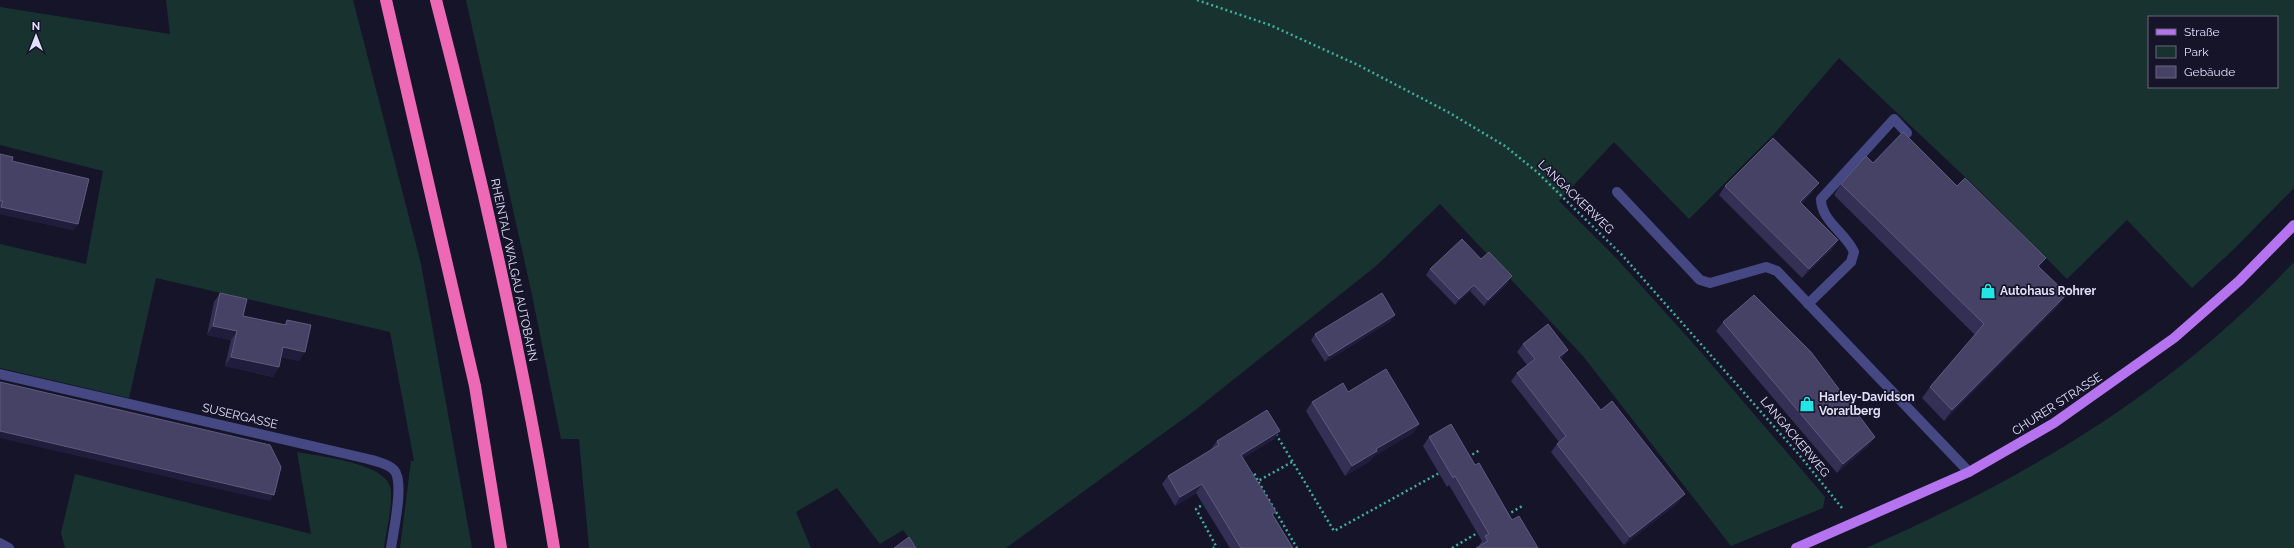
<svg xmlns="http://www.w3.org/2000/svg" width="2294" height="548" font-family="Raleway,sans-serif">
	<style>
		.green { fill: #18332f; fill-rule: evenodd }
		.lines { fill: none; stroke-linecap: round; stroke-linejoin: round }
		.path { stroke: #3fb09e; stroke-width: 2.5; stroke-dasharray: 2 3; stroke-linecap: butt }
		.minor { stroke: #454883; stroke-width: 10 }
		.major { stroke: #b573ef; stroke-width: 10 }
		.highway { stroke: #ee69b5; stroke-width: 12 }
		.wall { fill: #332f55 }
		.shaded-wall { fill: #201c3c }
		.building { fill: #464266; stroke: #5e5b7e }
		.labels { text-anchor: middle; dominant-baseline: central; stroke-width: 3.5; stroke-linejoin: round; paint-order: stroke }
		.street-label { font-size: 12px; fill: #e0e0fb; stroke: #161429 }
		.poi-label { font-size: 12px; font-weight: bold; fill: #e0e0fb; stroke: #161429; text-anchor: start }
	</style>
	<rect width="100%" height="100%" fill="#161429"/>
	<g class="green">
		<polygon points="166,0 353,0 421,264 472,548 400,548 411,461 414,461 390,332 156,278 129,398 0,368 0,244 86,264 103,171 0,145 0,7 170,34"/>
		<path d="M466,0H2294V188L2235,248L2192,288L2127,220L2067,279L1983,194L1839,58L1774,134L1689,219L1614,142L1559,201L1618,260L1700,351L1825,497L1823,508L1731,546L1583,356L1440,204L1376,266L1194,411L1006,548H916L903,530L880,544L837,488L796,512L811,548H589L579,439H561L531,290ZM2149,17H2277V87H2149Z"/>
		<path d="M2294,262V548H1866C2028,477 2172,392 2294,262Z"/>
		<path d="M297,452C319,456 383,463 390,486C394,502 386,532 384,548H65L61,533L75,474L311,534Z"/>
	</g>
	<g class="lines">
		<g class="path">
			<polyline points="1197,0 1270,25 1358,65 1448,112 1505,146 1537,172 1622,255 1801,457 1842,508"/>
			<polyline points="1276,434 1334,531 1441,472"/>
			<polyline points="1468,457 1480,450"/>
			<polyline points="1292,462 1258,481 1297,548"/>
			<polyline points="1251,476 1254,473 1258,481"/>
			<polyline points="1205,503 1196,509 1216,546 1213,548"/>
			<polyline points="1507,515 1524,505"/>
			<polyline points="1452,548 1479,532"/>
		</g>
		<g class="minor">
			<polyline points="1617,192 1700,280 1710,283 1766,267 1777,271 1969,472"/>
			<path d="M1808,304L1851,262L1854,252C1846,233 1821,221 1821,199L1894,119L1907,133"/>
			<path d="M0,374L368,459C376,461 389,464 394,470C405,482 393,532 391,548"/>
			<polyline points="0,543 9,548"/>
		</g>
		<polyline class="major" points="1796,548 1969,472 2054,423 2174,338 2239,281 2294,225"/>
		<g class="highway">
			<polyline points="386,0 475,386 501,548"/>
			<path d="M436,0C483,181 524,364 554,548"/>
		</g>
	</g>
	<g class="wall">
		<polygon points="0,154 12,161 78,224 73,230 0,214"/>
		<polygon points="1873,163 2039,267 2067,294 2059,305 1944,421 1922,398 1930,387 1975,335 1834,195 1841,184"/>
		<polygon points="1725,186 1812,192 1801,204 1838,240 1832,249 1802,278 1719,195"/>
		<polygon points="1481,259 1508,283 1484,306 1470,291 1455,305 1426,275 1430,269"/>
		<polygon points="220,293 243,316 284,325 287,320 299,361 281,357 279,367 273,377 225,366 231,340 207,335 214,302"/>
		<polygon points="1391,321 1325,362 1311,340 1315,334"/>
		<polygon points="1723,322 1875,437 1868,446 1837,473 1716,331"/>
		<polygon points="1523,344 1568,350 1562,358 1561,359 1601,410 1679,502 1624,545 1551,452 1557,444 1559,442 1511,381 1517,373 1527,365 1517,352"/>
		<polygon points="1348,392 1419,424 1413,433 1374,456 1370,461 1345,476 1306,411 1312,402"/>
		<polygon points="1429,437 1475,465 1512,520 1538,548 1480,546 1479,545 1482,541 1449,485 1447,487 1423,446"/>
		<polygon points="1274,439 1243,458 1274,516 1293,548 1230,548 1196,493 1175,506 1162,484 1168,476 1211,450 1211,449 1217,441"/>
	</g>
	<g class="shaded-wall">
		<polygon points="1819,183 1812,192 1793,211 1800,202"/>
		<polygon points="1,207 78,224 73,230 0,214 0,209"/>
		<polygon points="1838,240 1832,249 1802,278 1809,269"/>
		<polygon points="2046,258 2038,269 2038,266"/>
		<polygon points="1512,276 1508,283 1484,306 1488,300"/>
		<polygon points="1474,285 1470,291 1455,305 1459,299"/>
		<polygon points="2067,294 2059,305 1944,421 1952,410"/>
		<polygon points="1395,315 1391,321 1325,362 1329,356"/>
		<polygon points="213,326 237,331 231,340 207,335"/>
		<polygon points="283,347 305,352 299,361 277,356"/>
		<polygon points="1568,350 1562,358 1553,365 1559,357"/>
		<polygon points="231,357 279,367 273,377 225,366"/>
		<polygon points="1419,424 1413,433 1374,456 1370,461 1345,476 1352,466 1376,449"/>
		<polygon points="0,431 274,495 270,501 0,438"/>
		<polygon points="1280,431 1274,439 1235,463 1241,455"/>
		<polygon points="1875,437 1868,446 1837,473 1843,464"/>
		<polygon points="1202,484 1196,493 1175,506 1180,497"/>
		<polygon points="1685,494 1679,502 1624,545 1630,537"/>
	</g>
	<g class="building">
		<polygon points="1903,132 1957,186 1965,178 2046,258 2038,266 2067,294 1952,410 1930,387 1984,324 1841,184 1866,156 1873,163"/>
		<polygon points="1773,138 1819,183 1800,202 1838,240 1809,269 1725,186"/>
		<polygon points="0,154 13,157 12,161 89,179 78,224 1,207 3,201 0,201"/>
		<polygon points="1462,239 1481,259 1489,252 1512,276 1488,300 1474,285 1459,299 1430,269"/>
		<polygon points="220,293 247,299 243,316 286,325 287,320 311,325 305,352 283,347 279,367 231,357 237,331 213,326"/>
		<polygon points="1382,293 1395,315 1329,356 1315,334"/>
		<polygon points="1754,295 1811,352 1875,437 1843,464 1723,322"/>
		<polygon points="1548,324 1568,350 1559,357 1601,410 1612,401 1685,494 1630,537 1557,444 1566,436 1517,373 1535,359 1523,344"/>
		<polygon points="1386,369 1419,424 1376,449 1377,451 1352,466 1312,402 1343,383 1348,392"/>
		<polygon points="0,382 270,445 281,467 274,495 0,431"/>
		<polygon points="1267,410 1280,431 1241,455 1276,512 1272,514 1293,548 1241,548 1202,484 1180,497 1168,476 1219,445 1217,441"/>
		<polygon points="1451,424 1475,465 1479,463 1512,520 1519,516 1538,548 1476,548 1488,541 1485,536 1489,534 1455,476 1453,478 1429,437"/>
		<polygon points="909,537 916,548 894,548"/>
	</g>
	<defs>
		<symbol id="shop-bare" viewBox="-9 -9 18 18"><path d="M-5-2.5h2.3a2.7 3.5 0 0 1 5.4 0H5L5.5 6h-11ZM-1.5-2.5h3a1.5 2.3 0 0 0-3 0Z" fill="#22e5e5" stroke="#161429" stroke-width="2.5" paint-order="stroke"/></symbol>
	</defs>
	<g fill-rule="evenodd">
		<use href="#shop-bare" x="1977" y="280" width="22" height="22"/>
		<use href="#shop-bare" x="1796" y="393" width="22" height="22"/>
	</g>
	<g class="labels">
		<g class="street-label">
			<text transform="translate(1576 197) rotate(44)">LANGACKERWEG</text>
			<text transform="translate(514 270) rotate(78)">RHEINTAL/WALGAU AUTOBAHN</text>
			<text transform="translate(2057 404) rotate(-33)">CHURER STRASSE</text>
			<text transform="translate(240 416) rotate(13)">SUSERGASSE</text>
			<text transform="translate(1795 437) rotate(50)">LANGACKERWEG</text>
		</g>
		<g class="poi-label">
			<text x="2000" y="291">Autohaus Rohrer</text>
			<text x="1819" y="397">Harley-Davidson<tspan x="1819" dy="14">Vorarlberg</tspan></text>
		</g>
	</g>
	<rect x="2148" y="16" width="130" height="72" fill="#161429" stroke="#67667d"/>
	<rect x="2156" y="29" width="20" height="6" fill="#b573ef" stroke="#67667d"/>
	<text x="2184" y="36" font-size="12" fill="#e0e0fb">Straße</text>
	<rect x="2156" y="46" width="20" height="12" fill="#18332f" stroke="#67667d"/>
	<text x="2184" y="56" font-size="12" fill="#e0e0fb">Park</text>
	<rect x="2156" y="66" width="20" height="12" fill="#464266" stroke="#67667d"/>
	<text x="2184" y="76" font-size="12" fill="#e0e0fb">Gebäude</text>
	<g transform="translate(36 36)" stroke="#161429" stroke-width="3" paint-order="stroke">
	<path d="M0-3L7 15L0 10L-7 15Z" fill="#e0e0fb"/>
	<text y="-6" font-size="11" font-weight="bold" text-anchor="middle" fill="#e0e0fb">N</text>
	</g>
</svg>
